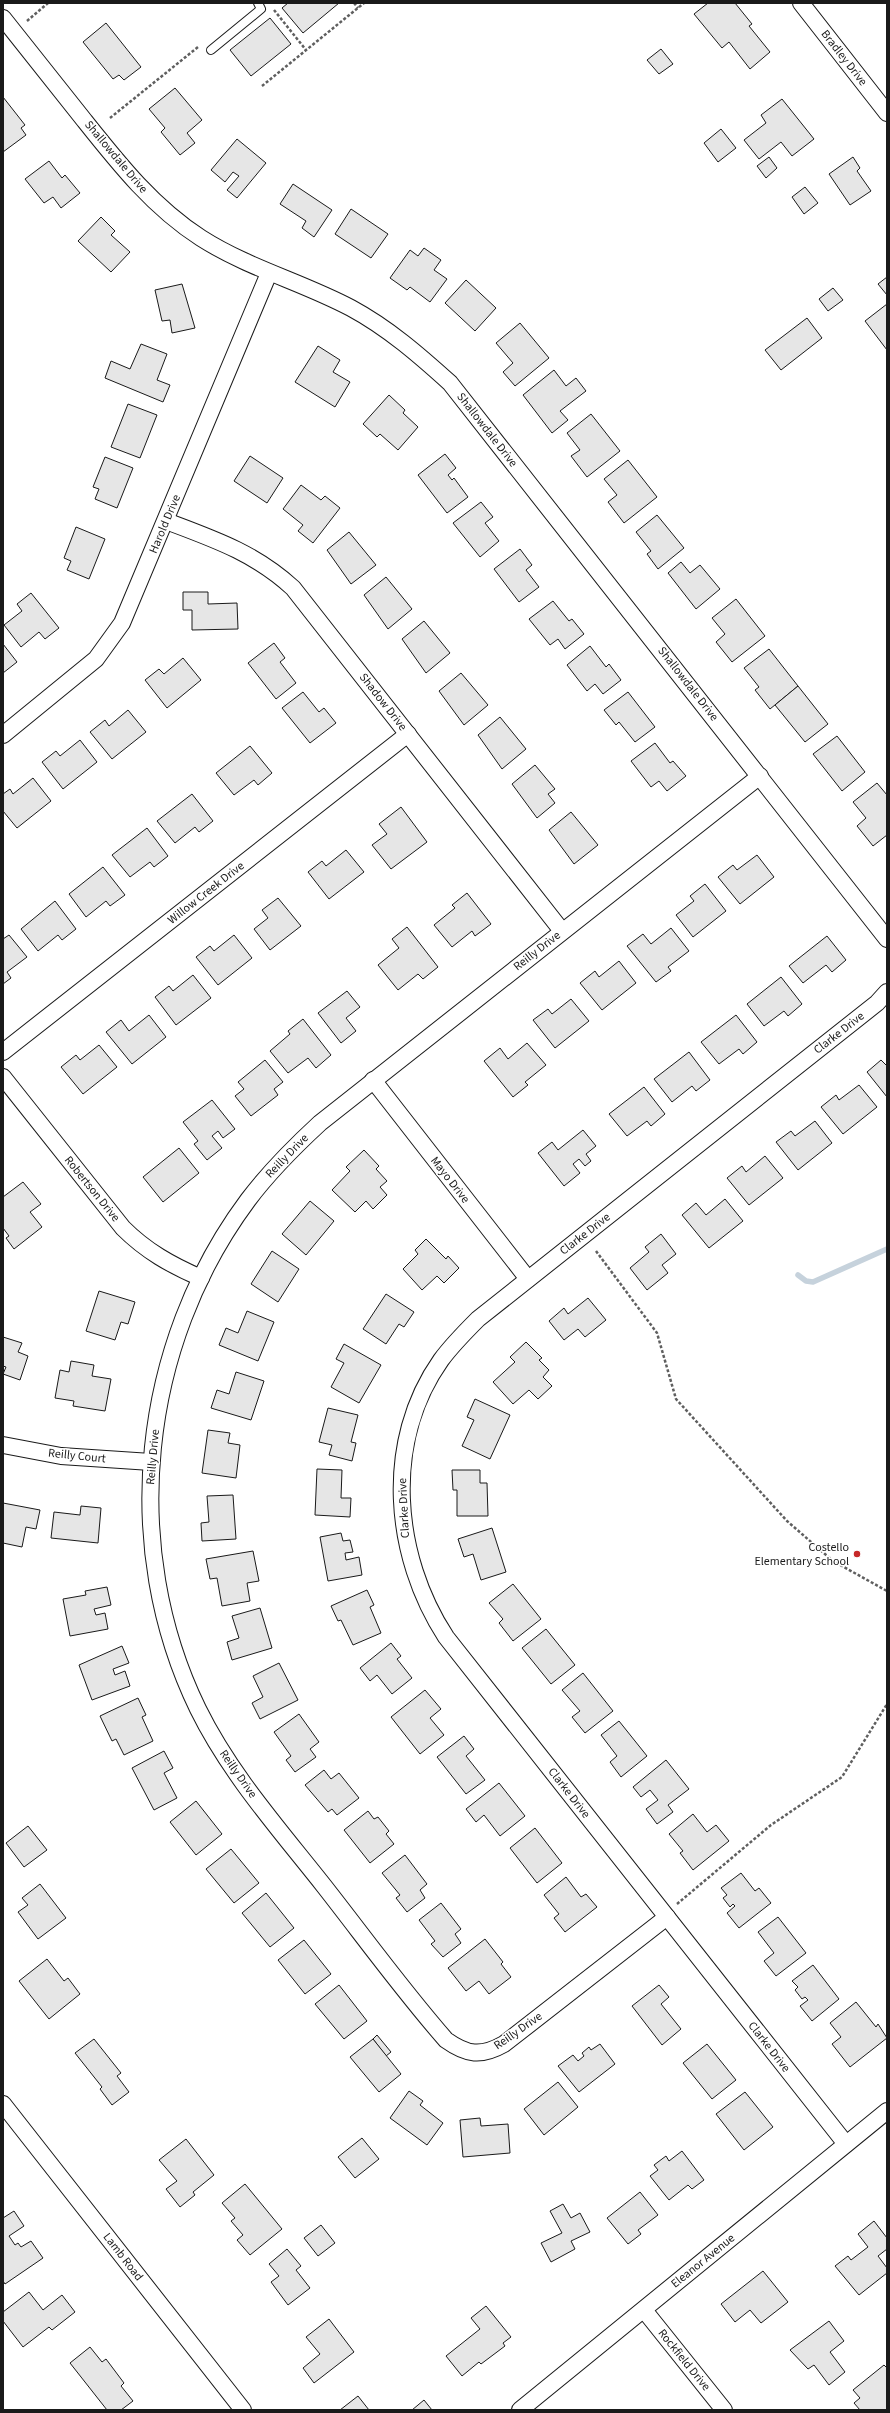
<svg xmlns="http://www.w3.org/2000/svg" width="890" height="2413" font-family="'Source Sans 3',sans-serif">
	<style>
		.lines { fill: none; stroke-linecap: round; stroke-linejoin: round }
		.stream { stroke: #c6d2dc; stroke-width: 5.5 }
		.building { fill: #e6e6e6; stroke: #1a1a1a }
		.lane-casing { stroke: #1a1a1a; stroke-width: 10 }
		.street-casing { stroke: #1a1a1a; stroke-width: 18 }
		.path { stroke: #5f5f5f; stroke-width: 2.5; stroke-dasharray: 3 2; stroke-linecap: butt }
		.lane { stroke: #fff; stroke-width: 8 }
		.street { stroke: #fff; stroke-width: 16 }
		.poi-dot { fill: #c62828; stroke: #fff; stroke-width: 1.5 }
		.labels { text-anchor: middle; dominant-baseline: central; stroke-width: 3; stroke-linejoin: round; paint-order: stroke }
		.street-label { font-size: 12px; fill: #1a1a1a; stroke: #fff }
		.poi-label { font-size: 12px; fill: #1a1a1a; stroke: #fff; text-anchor: end }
	</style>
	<rect width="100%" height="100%" fill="#fff"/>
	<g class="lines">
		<polyline class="stream" points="798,1275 806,1281 813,1282 887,1249"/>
	</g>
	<g class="building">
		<polygon points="288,3 339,3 303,33 282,8"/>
		<polygon points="708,3 735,3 752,24 749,26 770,52 750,69 729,42 722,48 694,14"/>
		<polygon points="270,18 291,44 251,76 230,50"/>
		<polygon points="106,23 141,67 124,80 119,75 113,79 83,42"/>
		<polygon points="661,49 673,64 659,74 647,60"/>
		<polygon points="175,88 202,120 187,133 195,143 180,155 161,132 165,128 149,109"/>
		<polygon points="3,97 25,125 21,128 26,135 3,152"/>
		<polygon points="782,99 814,139 792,156 781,142 759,159 744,140 766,123 761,115"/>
		<polygon points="721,129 736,148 718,162 704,143"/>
		<polygon points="237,139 266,163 237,198 227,190 239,176 233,172 225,182 211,170"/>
		<polygon points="769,157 777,168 766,178 757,166"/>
		<polygon points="853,157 860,168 857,171 871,191 850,205 829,174"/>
		<polygon points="49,161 62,178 65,175 80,193 61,208 53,197 44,203 25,179"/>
		<polygon points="293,184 332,210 314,237 302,228 306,221 280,204"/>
		<polygon points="805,187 818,203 804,214 792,197"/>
		<polygon points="351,209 388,234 371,258 335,234"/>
		<polygon points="101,217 115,231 111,235 130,252 111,272 78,241"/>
		<polygon points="424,248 441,260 434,270 447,279 430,302 410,287 407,290 390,278 410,250 418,256"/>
		<polygon points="887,277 887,295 878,284"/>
		<polygon points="466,280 496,308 475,331 445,303"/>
		<polygon points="182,284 195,328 172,333 170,320 162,321 155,290"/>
		<polygon points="833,288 843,300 828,311 819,299"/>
		<polygon points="887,304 887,350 865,321"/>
		<polygon points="807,318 822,338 781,370 765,350"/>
		<polygon points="520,323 549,358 515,386 503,372 513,363 496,343"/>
		<polygon points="141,344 167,354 157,380 170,385 163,402 105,378 111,361 130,369"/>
		<polygon points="318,346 340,360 333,372 350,382 335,407 295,382"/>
		<polygon points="554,370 566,386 576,378 586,391 560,411 568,420 552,433 523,395"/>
		<polygon points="389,395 405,410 403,413 418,427 398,450 380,434 377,437 363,424"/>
		<polygon points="128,404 157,415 140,458 111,447"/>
		<polygon points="591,414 620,451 587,477 571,456 580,450 567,433"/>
		<polygon points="445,454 456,468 448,475 452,480 454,478 468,497 447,513 418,475"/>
		<polygon points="250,456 283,478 267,503 234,481"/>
		<polygon points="105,457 133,468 117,508 95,499 99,489 93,487"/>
		<polygon points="628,460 657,497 624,523 608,502 617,495 604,479"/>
		<polygon points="301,485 321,500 325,496 340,508 313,543 298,531 303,525 283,509"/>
		<polygon points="481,502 493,517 485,523 499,541 480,557 453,523"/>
		<polygon points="657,515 684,548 658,569 647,554 651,551 636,532"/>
		<polygon points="76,527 105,539 89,579 67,570 71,561 64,558"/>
		<polygon points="349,532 376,565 351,584 327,550"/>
		<polygon points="520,549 532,565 526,570 539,587 519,602 494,569"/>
		<polygon points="681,562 690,573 700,565 720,589 696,609 668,573"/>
		<polygon points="386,577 412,609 388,629 364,595"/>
		<polygon points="183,592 208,592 208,604 237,603 238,629 192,630 192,610 183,610"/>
		<polygon points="31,593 59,628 45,639 39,632 21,647 4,625 22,611 17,604"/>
		<polygon points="736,599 765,636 732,662 716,642 725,634 712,618"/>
		<polygon points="553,601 569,621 572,619 584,634 565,649 558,639 550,645 529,619"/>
		<polygon points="424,621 450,653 426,673 402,639"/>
		<polygon points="274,643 285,658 280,662 296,683 276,699 248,663"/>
		<polygon points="3,644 17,662 3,673"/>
		<polygon points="590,646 606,667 609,664 621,680 603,694 595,684 587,691 567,665"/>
		<polygon points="769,649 798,686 770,709 755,690 759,687 744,668"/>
		<polygon points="183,658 201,680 167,708 145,680 159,669 164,674"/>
		<polygon points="461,673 488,705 464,725 439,691"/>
		<polygon points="798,686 828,724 805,742 775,705"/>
		<polygon points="303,692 319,712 324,708 336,723 310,743 282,708"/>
		<polygon points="628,692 655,727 635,742 619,722 616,725 604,710"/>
		<polygon points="128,710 146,732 112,759 90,732 105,720 109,726"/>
		<polygon points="500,717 526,749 502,769 478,735"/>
		<polygon points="837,736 865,772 842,791 813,754"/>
		<polygon points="80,740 97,762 63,789 42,762 56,751 60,756"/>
		<polygon points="655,743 670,763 673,761 686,776 667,791 659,781 651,787 631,761"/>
		<polygon points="250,746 272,773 258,785 254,780 234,795 216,773"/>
		<polygon points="535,765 555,789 548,794 555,803 537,818 512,784"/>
		<polygon points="33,778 51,801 17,828 3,811 3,794 10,789 13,794"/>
		<polygon points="877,783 887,795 887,835 873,846 857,826 866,818 853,802"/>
		<polygon points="192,794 213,821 199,832 195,827 175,843 157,821"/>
		<polygon points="401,807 427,842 391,869 372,845 387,834 379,824"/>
		<polygon points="571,812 598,845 574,864 549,830"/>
		<polygon points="147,828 168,856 154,867 150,862 130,877 112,855"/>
		<polygon points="346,850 364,872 329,899 308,872 322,861 326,866"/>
		<polygon points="757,855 774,877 740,904 718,877 733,865 737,870"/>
		<polygon points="103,867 125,895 110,906 106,901 86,917 69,894"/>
		<polygon points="705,884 726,911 693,937 676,915 694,901 690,896"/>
		<polygon points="467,893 491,924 475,936 472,931 452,947 434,925 455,908 452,905"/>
		<polygon points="278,898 301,926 270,950 254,929 268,918 262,910"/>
		<polygon points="55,901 76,929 62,940 58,935 38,951 21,929"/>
		<polygon points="407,927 438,967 423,979 418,974 398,990 378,965 399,948 392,939"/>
		<polygon points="671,928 689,951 668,967 671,971 656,982 627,946 643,934 651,944"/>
		<polygon points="9,935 27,957 7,972 11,978 3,984 3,939"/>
		<polygon points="234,935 252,958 218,985 196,957 210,946 214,951"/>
		<polygon points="827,936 846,960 832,972 826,965 803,983 789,966"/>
		<polygon points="619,961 636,983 602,1010 580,983 595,971 599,977"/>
		<polygon points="193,975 211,998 176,1025 155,997 169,986 173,991"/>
		<polygon points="781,977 802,1004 788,1016 784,1011 764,1026 747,1004"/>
		<polygon points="347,991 360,1007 346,1018 356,1031 341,1043 318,1013"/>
		<polygon points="571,999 589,1021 555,1048 533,1020 548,1009 552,1014"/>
		<polygon points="149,1015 166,1037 132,1064 106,1032 121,1020 129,1031"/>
		<polygon points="736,1015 757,1042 743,1054 739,1049 719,1064 701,1042"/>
		<polygon points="303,1019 331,1055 316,1068 308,1058 288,1073 270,1051 290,1034 288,1031"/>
		<polygon points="527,1043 546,1065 525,1082 528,1085 513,1097 484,1061 500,1048 508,1059"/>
		<polygon points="99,1045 117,1067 83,1094 61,1067 76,1055 80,1060"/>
		<polygon points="689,1052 710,1080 696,1091 692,1086 672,1102 654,1079"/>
		<polygon points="265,1060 283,1082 274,1089 278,1095 251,1116 235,1096 244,1089 238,1082"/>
		<polygon points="881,1060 886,1065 887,1064 887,1097 867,1072"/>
		<polygon points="859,1085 877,1107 843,1134 821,1107 836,1095 839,1100"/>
		<polygon points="644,1087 665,1114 651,1126 647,1121 627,1136 609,1114"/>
		<polygon points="212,1100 235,1129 223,1138 218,1131 212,1136 222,1148 207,1160 194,1144 198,1141 183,1122"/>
		<polygon points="815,1121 832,1143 798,1170 776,1142 791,1131 795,1136"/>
		<polygon points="583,1130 596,1146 586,1154 591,1161 585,1166 579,1159 573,1164 580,1173 564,1186 538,1153 552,1142 558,1150"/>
		<polygon points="179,1148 199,1173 163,1202 143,1177"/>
		<polygon points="364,1150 379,1166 376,1169 387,1181 380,1187 387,1195 373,1209 366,1201 355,1212 332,1190 350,1171 346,1167"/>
		<polygon points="765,1156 783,1178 749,1205 727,1178 742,1166 746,1172"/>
		<polygon points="23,1182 41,1204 30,1212 42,1227 14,1249 6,1238 9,1236 3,1228 3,1197"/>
		<polygon points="725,1199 743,1221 709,1248 682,1215 696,1203 706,1215"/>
		<polygon points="310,1201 334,1221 306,1255 282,1234"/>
		<polygon points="661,1234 676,1254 662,1265 668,1273 647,1290 630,1268 649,1252 645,1247"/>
		<polygon points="426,1239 446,1259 448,1256 459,1268 444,1283 437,1276 422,1290 403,1269 418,1254 415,1250"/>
		<polygon points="272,1251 299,1269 278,1302 251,1284"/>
		<polygon points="99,1291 135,1302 128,1324 121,1322 115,1340 86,1331"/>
		<polygon points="386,1294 414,1312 404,1327 399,1324 386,1344 363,1329"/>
		<polygon points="588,1298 606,1320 585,1337 578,1329 564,1340 549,1321 564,1308 568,1314"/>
		<polygon points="247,1311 274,1322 258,1361 219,1345 226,1328 238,1333"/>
		<polygon points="3,1337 22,1343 18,1352 28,1356 20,1380 3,1374 6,1367 3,1366"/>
		<polygon points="526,1342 542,1358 539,1360 549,1370 543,1377 552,1386 538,1399 529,1390 513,1404 493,1382 515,1362 510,1357"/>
		<polygon points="344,1344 381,1365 359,1403 331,1387 344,1363 336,1359"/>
		<polygon points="71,1361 94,1365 92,1376 111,1379 105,1411 73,1406 74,1401 55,1398 60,1370 69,1372"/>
		<polygon points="236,1372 264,1381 251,1420 211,1408 217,1390 229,1394"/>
		<polygon points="475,1399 510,1415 490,1459 462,1446 474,1420 467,1417"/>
		<polygon points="328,1408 358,1415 351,1442 356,1443 352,1461 329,1455 332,1445 319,1442"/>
		<polygon points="208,1430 230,1433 228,1443 240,1445 236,1478 202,1473"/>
		<polygon points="317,1469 342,1470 341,1498 351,1498 350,1517 315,1515"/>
		<polygon points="452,1470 480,1470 480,1483 487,1483 488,1516 457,1516 457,1490 453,1490"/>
		<polygon points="233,1495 236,1539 202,1541 201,1523 209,1522 207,1496"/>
		<polygon points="3,1503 40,1510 36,1529 26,1527 22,1547 3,1543"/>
		<polygon points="81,1506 101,1508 98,1543 51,1538 54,1512 80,1515"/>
		<polygon points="492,1528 506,1572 481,1580 473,1554 464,1557 458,1539"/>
		<polygon points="341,1533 343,1541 350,1540 353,1552 345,1553 346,1560 359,1557 362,1575 328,1581 320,1537"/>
		<polygon points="253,1551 259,1581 247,1583 250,1601 222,1606 217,1578 210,1579 206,1559"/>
		<polygon points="513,1584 541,1619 513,1641 499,1623 503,1619 489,1603"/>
		<polygon points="107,1587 111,1605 94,1609 96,1615 105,1613 108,1629 70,1636 63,1599 86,1595 85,1591"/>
		<polygon points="367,1590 374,1605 370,1607 381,1633 353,1645 341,1620 338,1621 331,1606"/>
		<polygon points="260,1608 272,1648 232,1660 227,1642 239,1638 232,1616"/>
		<polygon points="546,1629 575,1665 551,1684 522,1648"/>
		<polygon points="391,1643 401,1656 397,1659 412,1678 392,1694 377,1675 370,1681 360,1668"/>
		<polygon points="122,1646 129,1663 113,1669 115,1675 125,1671 130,1686 92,1700 79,1665"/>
		<polygon points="279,1663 298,1700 260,1719 252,1703 263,1697 253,1676"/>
		<polygon points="583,1673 613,1711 585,1733 572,1717 580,1711 562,1690"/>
		<polygon points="425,1690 441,1709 430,1718 444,1735 420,1754 391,1717"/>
		<polygon points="138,1698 146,1715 142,1717 153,1741 124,1755 116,1739 112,1741 100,1716"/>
		<polygon points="299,1714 319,1742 310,1749 316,1757 295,1772 286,1760 291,1756 274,1732"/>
		<polygon points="619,1721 647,1756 621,1777 610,1762 617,1756 601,1735"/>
		<polygon points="464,1736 474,1749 466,1756 485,1780 466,1794 437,1757"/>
		<polygon points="164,1751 173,1768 164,1773 177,1798 154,1810 132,1768"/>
		<polygon points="666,1760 689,1789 668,1805 673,1812 657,1824 646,1809 658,1800 650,1790 641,1797 633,1787"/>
		<polygon points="324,1770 331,1779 339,1773 359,1798 337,1815 332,1809 328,1812 305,1785"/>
		<polygon points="499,1783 525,1816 500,1836 484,1815 476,1822 466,1809"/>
		<polygon points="196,1801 222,1834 196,1855 170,1822"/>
		<polygon points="368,1811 374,1819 378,1817 389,1831 386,1834 394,1844 370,1863 344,1830"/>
		<polygon points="693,1814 707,1832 716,1825 729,1841 693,1870 680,1853 683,1851 669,1834"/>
		<polygon points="28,1826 47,1850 24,1867 6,1843"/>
		<polygon points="535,1828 562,1863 537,1883 510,1848"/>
		<polygon points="231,1849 259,1883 234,1903 206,1869"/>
		<polygon points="405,1855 427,1884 420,1890 425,1898 407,1912 396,1898 400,1895 382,1873"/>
		<polygon points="741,1873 755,1891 759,1888 771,1903 739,1928 727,1913 735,1906 733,1904 730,1907 723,1898 727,1895 721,1888"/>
		<polygon points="566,1877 581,1897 586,1894 597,1907 565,1932 554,1918 559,1914 544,1895"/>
		<polygon points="40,1884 66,1918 38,1939 18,1912 28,1905 22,1898"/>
		<polygon points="266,1893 294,1928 270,1947 242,1913"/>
		<polygon points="441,1903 461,1929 455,1934 461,1943 443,1957 431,1944 435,1941 419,1920"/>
		<polygon points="778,1917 806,1953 776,1976 764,1961 774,1953 758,1932"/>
		<polygon points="485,1939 503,1962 501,1964 511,1977 489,1994 479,1981 466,1991 448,1968"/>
		<polygon points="304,1940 331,1974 305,1994 278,1960"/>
		<polygon points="47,1959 64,1981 68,1978 80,1994 49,2019 19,1981"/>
		<polygon points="813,1965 839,1999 812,2021 800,2006 808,2000 805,1997 802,1999 795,1990 798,1987 792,1981"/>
		<polygon points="339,1985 367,2021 344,2039 315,2004"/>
		<polygon points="659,1985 669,1997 661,2004 681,2029 662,2045 632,2006"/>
		<polygon points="856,2002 876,2027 878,2024 887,2038 850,2067 832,2044 841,2037 830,2023"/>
		<polygon points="377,2035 391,2052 386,2056 373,2039"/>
		<polygon points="94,2039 121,2073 117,2076 129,2092 112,2105 100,2089 102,2087 75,2053"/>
		<polygon points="373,2039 401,2074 379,2092 350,2057"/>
		<polygon points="600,2044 615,2064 579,2092 558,2066 573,2055 578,2061 584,2056 582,2053 589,2047 591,2050"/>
		<polygon points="707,2044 736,2080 712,2099 683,2063"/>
		<polygon points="558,2082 578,2107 544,2135 524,2109"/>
		<polygon points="409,2091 423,2101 420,2105 443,2123 427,2145 390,2118"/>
		<polygon points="745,2092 773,2127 744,2150 716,2114"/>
		<polygon points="480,2118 481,2126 508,2124 510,2153 463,2157 460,2120"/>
		<polygon points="362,2138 379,2159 355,2178 338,2157"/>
		<polygon points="186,2139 214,2175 193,2192 195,2195 180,2207 166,2189 177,2181 159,2160"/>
		<polygon points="682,2151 704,2180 692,2189 688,2185 669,2200 650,2176 658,2170 654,2165 666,2156 669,2161"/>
		<polygon points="245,2184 282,2229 250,2255 237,2240 243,2235 231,2221 235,2218 222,2203"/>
		<polygon points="640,2192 658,2215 638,2230 641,2234 628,2244 607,2218"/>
		<polygon points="563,2204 571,2218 580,2213 590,2232 571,2241 575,2249 551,2262 541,2243 562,2233 550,2211"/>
		<polygon points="14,2211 24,2226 9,2236 15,2245 18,2243 21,2247 31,2241 43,2258 5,2284 3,2281 3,2218"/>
		<polygon points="874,2221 887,2238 887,2249 878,2256 887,2268 887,2273 859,2295 835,2266 848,2256 851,2260 868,2247 858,2234"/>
		<polygon points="321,2225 335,2243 318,2256 304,2238"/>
		<polygon points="287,2249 301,2266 296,2270 310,2288 288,2305 271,2282 279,2276 269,2264"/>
		<polygon points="763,2271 788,2302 761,2323 750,2310 735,2322 721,2304"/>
		<polygon points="29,2292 43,2310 62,2295 75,2312 52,2330 49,2327 23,2347 3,2321 3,2312"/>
		<polygon points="486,2306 511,2337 503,2343 505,2346 481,2364 479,2362 462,2376 446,2356 480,2329 471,2318"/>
		<polygon points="329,2319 354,2352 314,2383 303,2368 320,2354 306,2337"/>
		<polygon points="829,2321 844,2341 830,2352 845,2372 829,2385 814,2365 808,2369 790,2350"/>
		<polygon points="90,2347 102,2362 106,2359 124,2383 121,2386 133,2401 121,2410 107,2410 70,2363"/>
		<polygon points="884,2365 887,2368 887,2410 860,2410 854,2403 860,2398 853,2390"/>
		<polygon points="358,2396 369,2410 340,2410"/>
		<polygon points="424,2400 432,2410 412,2410"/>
	</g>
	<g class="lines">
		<defs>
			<polyline id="lane" points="211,50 261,9 258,3"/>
			<g id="street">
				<polyline points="801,3 887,113"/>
				<path d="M3,18C30,52 57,86 84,120C119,164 153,207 201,238C248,268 302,282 351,308C388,328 419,355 450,383L887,939"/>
				<path d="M166,521C214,539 255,553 293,588L562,931"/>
				<polyline points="3,735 96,659 122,623 269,273"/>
				<polyline points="3,1052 408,734"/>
				<path d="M3,1077L123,1228C146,1251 171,1265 201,1278"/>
				<polyline points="373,1080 528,1279"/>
				<polyline points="3,1445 61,1456 151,1462"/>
				<path d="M667,1917L504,2044C481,2057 467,2055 446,2040C403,1991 364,1937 324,1886C279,1829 230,1774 198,1709C119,1547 140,1345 248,1200C269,1172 294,1147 320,1123L760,776"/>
				<polyline points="3,2104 243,2410"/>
				<path d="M846,2144L446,1637C393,1556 383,1442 441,1360C452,1345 465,1332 478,1319L877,1003L887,992"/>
				<polyline points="644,2310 724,2410"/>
				<polyline points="520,2410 887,2111"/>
			</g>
		</defs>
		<use href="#lane" class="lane-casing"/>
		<use href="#street" class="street-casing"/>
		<g class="path">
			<polyline points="354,3 358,8"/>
			<polyline points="274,10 306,50"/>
			<polyline points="27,21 48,3"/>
			<polyline points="262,86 364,3"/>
			<polyline points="110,118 198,47"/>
			<polyline points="596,1251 657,1333 676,1399 787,1521 833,1561 887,1591"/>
			<polyline points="677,1904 771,1825 842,1777 887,1704"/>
		</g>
		<use href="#lane" class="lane"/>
		<use href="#street" class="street"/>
	</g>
	<circle class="poi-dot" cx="857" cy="1554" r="4"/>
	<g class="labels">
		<g class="street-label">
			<text transform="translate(844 58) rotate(52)">Bradley Drive</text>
			<text transform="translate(116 157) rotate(50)">Shallowdale Drive</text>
			<text transform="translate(487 430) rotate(52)">Shallowdale Drive</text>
			<text transform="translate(165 524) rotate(-67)">Harold Drive</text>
			<text transform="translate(688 684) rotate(52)">Shallowdale Drive</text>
			<text transform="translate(383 702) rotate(52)">Shadow Drive</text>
			<text transform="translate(206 893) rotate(-38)">Willow Creek Drive</text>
			<text transform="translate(537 951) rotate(-38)">Reilly Drive</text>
			<text transform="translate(839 1033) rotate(-38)">Clarke Drive</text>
			<text transform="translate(287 1156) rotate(-46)">Reilly Drive</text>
			<text transform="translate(450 1180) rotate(52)">Mayo Drive</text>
			<text transform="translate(92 1189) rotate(51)">Robertson Drive</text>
			<text transform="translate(585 1234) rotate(-38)">Clarke Drive</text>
			<text transform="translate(77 1456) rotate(6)">Reilly Court</text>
			<text transform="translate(153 1457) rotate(-85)">Reilly Drive</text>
			<text transform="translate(404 1508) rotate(-93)">Clarke Drive</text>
			<text transform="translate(238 1774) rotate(55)">Reilly Drive</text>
			<text transform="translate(569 1793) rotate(52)">Clarke Drive</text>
			<text transform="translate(518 2031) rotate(-35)">Reilly Drive</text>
			<text transform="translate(769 2047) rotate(52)">Clarke Drive</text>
			<text transform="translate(123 2257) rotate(52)">Lamb Road</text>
			<text transform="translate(703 2261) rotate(-39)">Eleanor Avenue</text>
			<text transform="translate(684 2360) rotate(51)">Rockfield Drive</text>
		</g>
		<g class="poi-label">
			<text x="849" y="1547">Costello<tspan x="849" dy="14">Elementary School</tspan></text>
		</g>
	</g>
	<rect width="890" height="2413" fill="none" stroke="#1a1a1a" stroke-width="8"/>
</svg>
